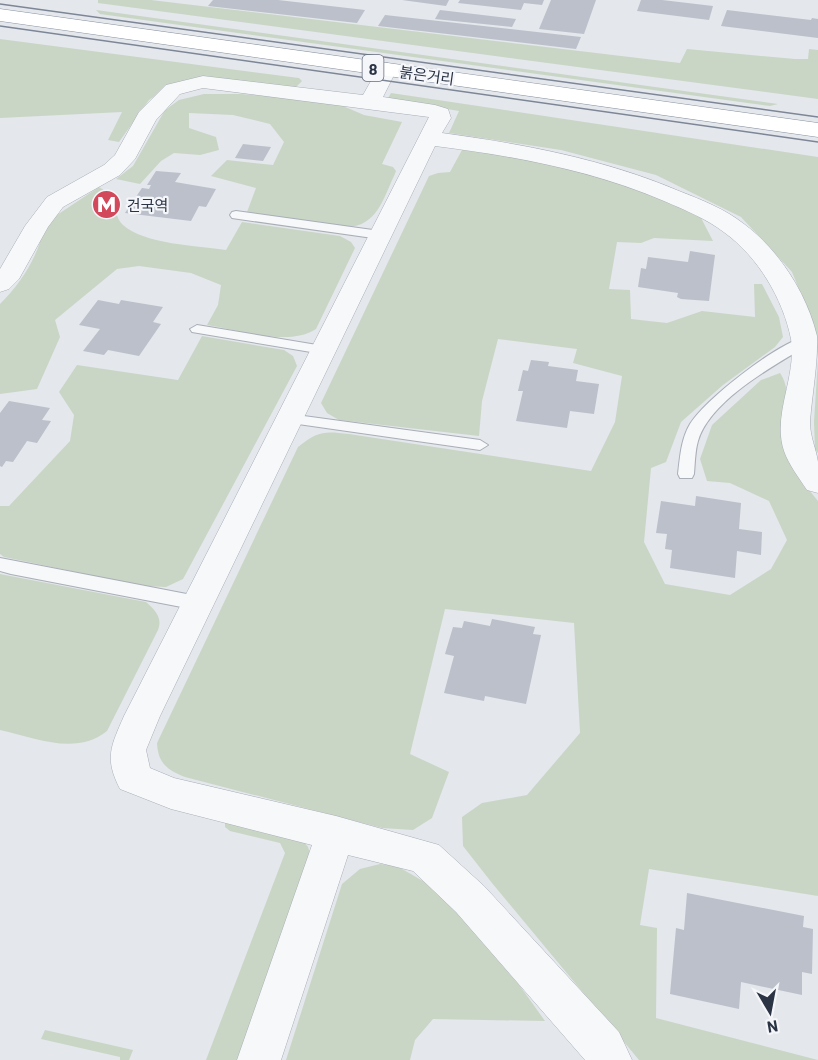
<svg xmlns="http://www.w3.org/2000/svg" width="818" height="1060" font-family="Barlow,'Noto Sans KR',sans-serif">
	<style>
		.green { fill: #c9d6c5 }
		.building { fill: #bbc0ca }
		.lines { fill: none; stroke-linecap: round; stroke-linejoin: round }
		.lane-casing { stroke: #a9aeb7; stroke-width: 2 }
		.street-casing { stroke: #a9aeb7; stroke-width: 1 }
		.highway-casing { stroke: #8b94a3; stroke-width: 1 }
		.lane { fill: #f7f8fa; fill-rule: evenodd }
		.street { fill: #f7f8fa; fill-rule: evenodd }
		.highway { fill: #fff; fill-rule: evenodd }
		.tram { stroke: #7d8696; stroke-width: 1.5 }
		.labels { text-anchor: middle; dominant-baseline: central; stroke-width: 4.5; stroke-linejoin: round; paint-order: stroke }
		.far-street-label { font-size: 15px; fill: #2b3445; stroke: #f4f6f9 }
		.far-poi-label { font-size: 15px; fill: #2b3445; stroke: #f4f6f9; text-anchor: start }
		.shield { fill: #f4f6f9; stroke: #676e7b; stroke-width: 1.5 }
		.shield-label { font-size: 16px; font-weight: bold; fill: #2b3445 }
	</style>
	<rect width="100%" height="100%" fill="#e4e7ec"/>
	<g class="green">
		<polygon points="98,0 151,0 680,63 687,49 795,59 808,59 809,49 818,50 818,99 98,3"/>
		<polygon points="96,10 778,104 770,106 100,14"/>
		<polygon points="0,39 299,78 302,81 296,87 173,84 149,100 119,142 108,140 122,112 0,118"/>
		<polygon points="391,93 818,157 818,453 815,449 814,422 818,359 813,324 792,272 741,217 656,175 561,150 449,133 459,111 393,100 388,98"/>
		<path d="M204,94H241L317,100L343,106L364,115L402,122L382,164L393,167L396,171L394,176C383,199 377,226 347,227L247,212L256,188L211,176L227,160L273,165L284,142L270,124L233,115L189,113V128L216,137L219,150L200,155L174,153L161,161L140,184L116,179L133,166L165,110L179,100Z"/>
		<path d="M470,148L528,155L640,188L700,216L713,241L654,238L641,243L617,242L609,289L630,290L631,319L667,323L702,311L755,317L754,284H762L779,317L783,337L775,347L723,385L681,422L666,462L651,468L644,542L665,584L730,595L771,569L787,540L769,501L730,483L707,481L700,459L712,425L761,380L780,373C796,396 777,422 783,446C789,467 804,484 818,501V896L649,869L640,925L657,928L656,1018L818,1060H639L492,883L463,846L462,817L482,803L527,795L580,733L574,623L445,609L410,754L449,772L432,818L413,830L382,828L185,777C167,770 158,763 157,743L298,447C318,431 324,431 349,434L591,471L615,422L622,376L573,363L577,349L498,339L482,401L479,436L339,420L327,413L321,403L429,176L438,173L450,172L462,150Z"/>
		<path d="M99,187C120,199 111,213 123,225C143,244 199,246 226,250L242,222L340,236L351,242L355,248L316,329C289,347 239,330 207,325L218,305L221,285L191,273L139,266L117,269L55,320L60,337L37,389L0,394V304C23,281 39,255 45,223Z"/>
		<polygon points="202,336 284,350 293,356 297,366 183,579 166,587 143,586 4,557 0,554 0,506 9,506 70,441 74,415 59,392 77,365 178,380"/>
		<path d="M0,574L146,602C155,610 163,618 158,630L107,731C76,756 36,738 0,730Z"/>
		<polygon points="225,821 300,837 308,847 311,857 244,1060 206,1060 285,853 280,843 230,831 225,827"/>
		<polygon points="380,864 397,866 428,884 480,930 545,1021 433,1019 415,1040 410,1060 286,1060 342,884 360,869"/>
		<polygon points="45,1030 133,1050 129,1060 120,1060 120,1057 41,1039"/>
	</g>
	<g class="building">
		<polygon points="213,0 278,0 365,10 357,23 208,6"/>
		<polygon points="402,0 449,0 446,6"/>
		<polygon points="460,0 544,0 542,5 524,3 521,10 458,3"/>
		<polygon points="551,0 596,0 584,34 539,29"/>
		<polygon points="641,0 662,0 713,6 709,20 637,11"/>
		<polygon points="440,10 516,19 512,27 435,19"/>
		<polygon points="727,10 811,20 812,18 818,19 818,38 721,26"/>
		<polygon points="385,15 581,37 576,49 378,26"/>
		<polygon points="243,144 271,147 263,161 235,158"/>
		<polygon points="156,171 181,173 175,182 216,189 206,207 199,206 191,221 125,213 142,188 149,189 151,185 147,185"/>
		<polygon points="690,251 715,255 709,301 681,299 677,297 678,293 638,287 641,268 646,269 648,257 688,262"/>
		<polygon points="98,300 119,304 121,300 163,307 153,322 161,324 139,356 108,350 104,355 83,351 100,329 79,325"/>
		<polygon points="531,360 549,362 548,366 578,370 576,381 599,384 594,414 570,411 567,428 516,421 523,391 518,391 523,370 528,371"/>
		<polygon points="9,401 50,408 42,420 51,421 37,443 27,441 13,462 6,461 2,467 0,466 0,413"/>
		<polygon points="696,496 741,503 739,529 762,532 761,555 737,551 735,578 670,568 672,550 665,549 667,534 656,533 661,501 695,506"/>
		<polygon points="492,619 535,627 533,634 541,635 526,704 485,696 484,701 444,693 454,656 445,654 453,627 462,628 464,621 490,626"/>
		<polygon points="687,893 804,916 803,927 813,929 812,974 802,972 802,995 741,982 739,1009 670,994 676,928 684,930"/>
	</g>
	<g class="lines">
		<defs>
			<g id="lane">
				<polygon points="236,211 380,231 386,235 380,239 232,218 230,215 232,212"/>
				<polygon points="197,325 323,346 330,350 323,354 192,332 190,329"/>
				<path d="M805,337L810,338L812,341L810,344C775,365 710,400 698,441C695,451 695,463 694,474L692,478H680L678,474C680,457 681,439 690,424C706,399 776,344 805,337Z"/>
				<polygon points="289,414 480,440 488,445 480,450 284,422 281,419 284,416"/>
				<polygon points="0,558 197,596 203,598 206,603 203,608 197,610 11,574 0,571"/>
			</g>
			<path id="street" d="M387,63L394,65L397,69L383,97L435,105L448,109L451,118L442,133C523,144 604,159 679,191C702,200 725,209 744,224C779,250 807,294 817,336C818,365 812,394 810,422C810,437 816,448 818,462C818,471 818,483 818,493L807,490C799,478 789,465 784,451C772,414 797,377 791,339C783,299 758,257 725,233C707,219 685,210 664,201C591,170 514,156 435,146L160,716L146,750L150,768L174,778L336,816L439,845L484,886L619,1032L632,1060H585L456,912L413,871L348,855L281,1060H237L312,845L171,809L120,789C104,758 111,746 124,716L429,117L203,88L180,94L156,120L135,159L120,175L63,207L48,227L19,279L9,289L0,292V269L25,226L47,197L104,165L115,155L139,112L166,85L203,76L363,95L380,65Z"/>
			<polygon id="highway" points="0,9 818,123 818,137 0,21"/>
		</defs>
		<use href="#lane" class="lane-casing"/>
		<use href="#street" class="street-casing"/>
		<use href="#highway" class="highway-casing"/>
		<use href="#lane" class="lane"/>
		<use href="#street" class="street"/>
		<use href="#highway" class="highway"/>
		<g class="tram">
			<polyline points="0,4 818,117"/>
			<polyline points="0,26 818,142"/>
		</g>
	</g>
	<defs>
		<symbol id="metro-disc" viewBox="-11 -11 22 22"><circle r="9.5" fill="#d1495b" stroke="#f4f6f9"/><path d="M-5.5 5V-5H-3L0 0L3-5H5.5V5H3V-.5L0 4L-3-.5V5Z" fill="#fff"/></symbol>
	</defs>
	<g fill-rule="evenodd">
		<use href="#metro-disc" x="90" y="188" width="33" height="33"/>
	</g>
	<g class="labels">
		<g class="far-street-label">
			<text transform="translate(427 75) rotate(8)">붉은거리</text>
		</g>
		<g class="far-poi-label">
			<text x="127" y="205">건국역</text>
		</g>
		<rect class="shield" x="362.5" y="55" width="21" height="26" rx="4.5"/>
		<g class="shield-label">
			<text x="373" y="68">8</text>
		</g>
	</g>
	<g transform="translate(770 1012) rotate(170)" stroke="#f4f6f9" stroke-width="4.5" paint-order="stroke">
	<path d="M0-4.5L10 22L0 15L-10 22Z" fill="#2b3445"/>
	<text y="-9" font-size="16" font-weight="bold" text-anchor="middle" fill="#2b3445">N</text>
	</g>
</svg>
